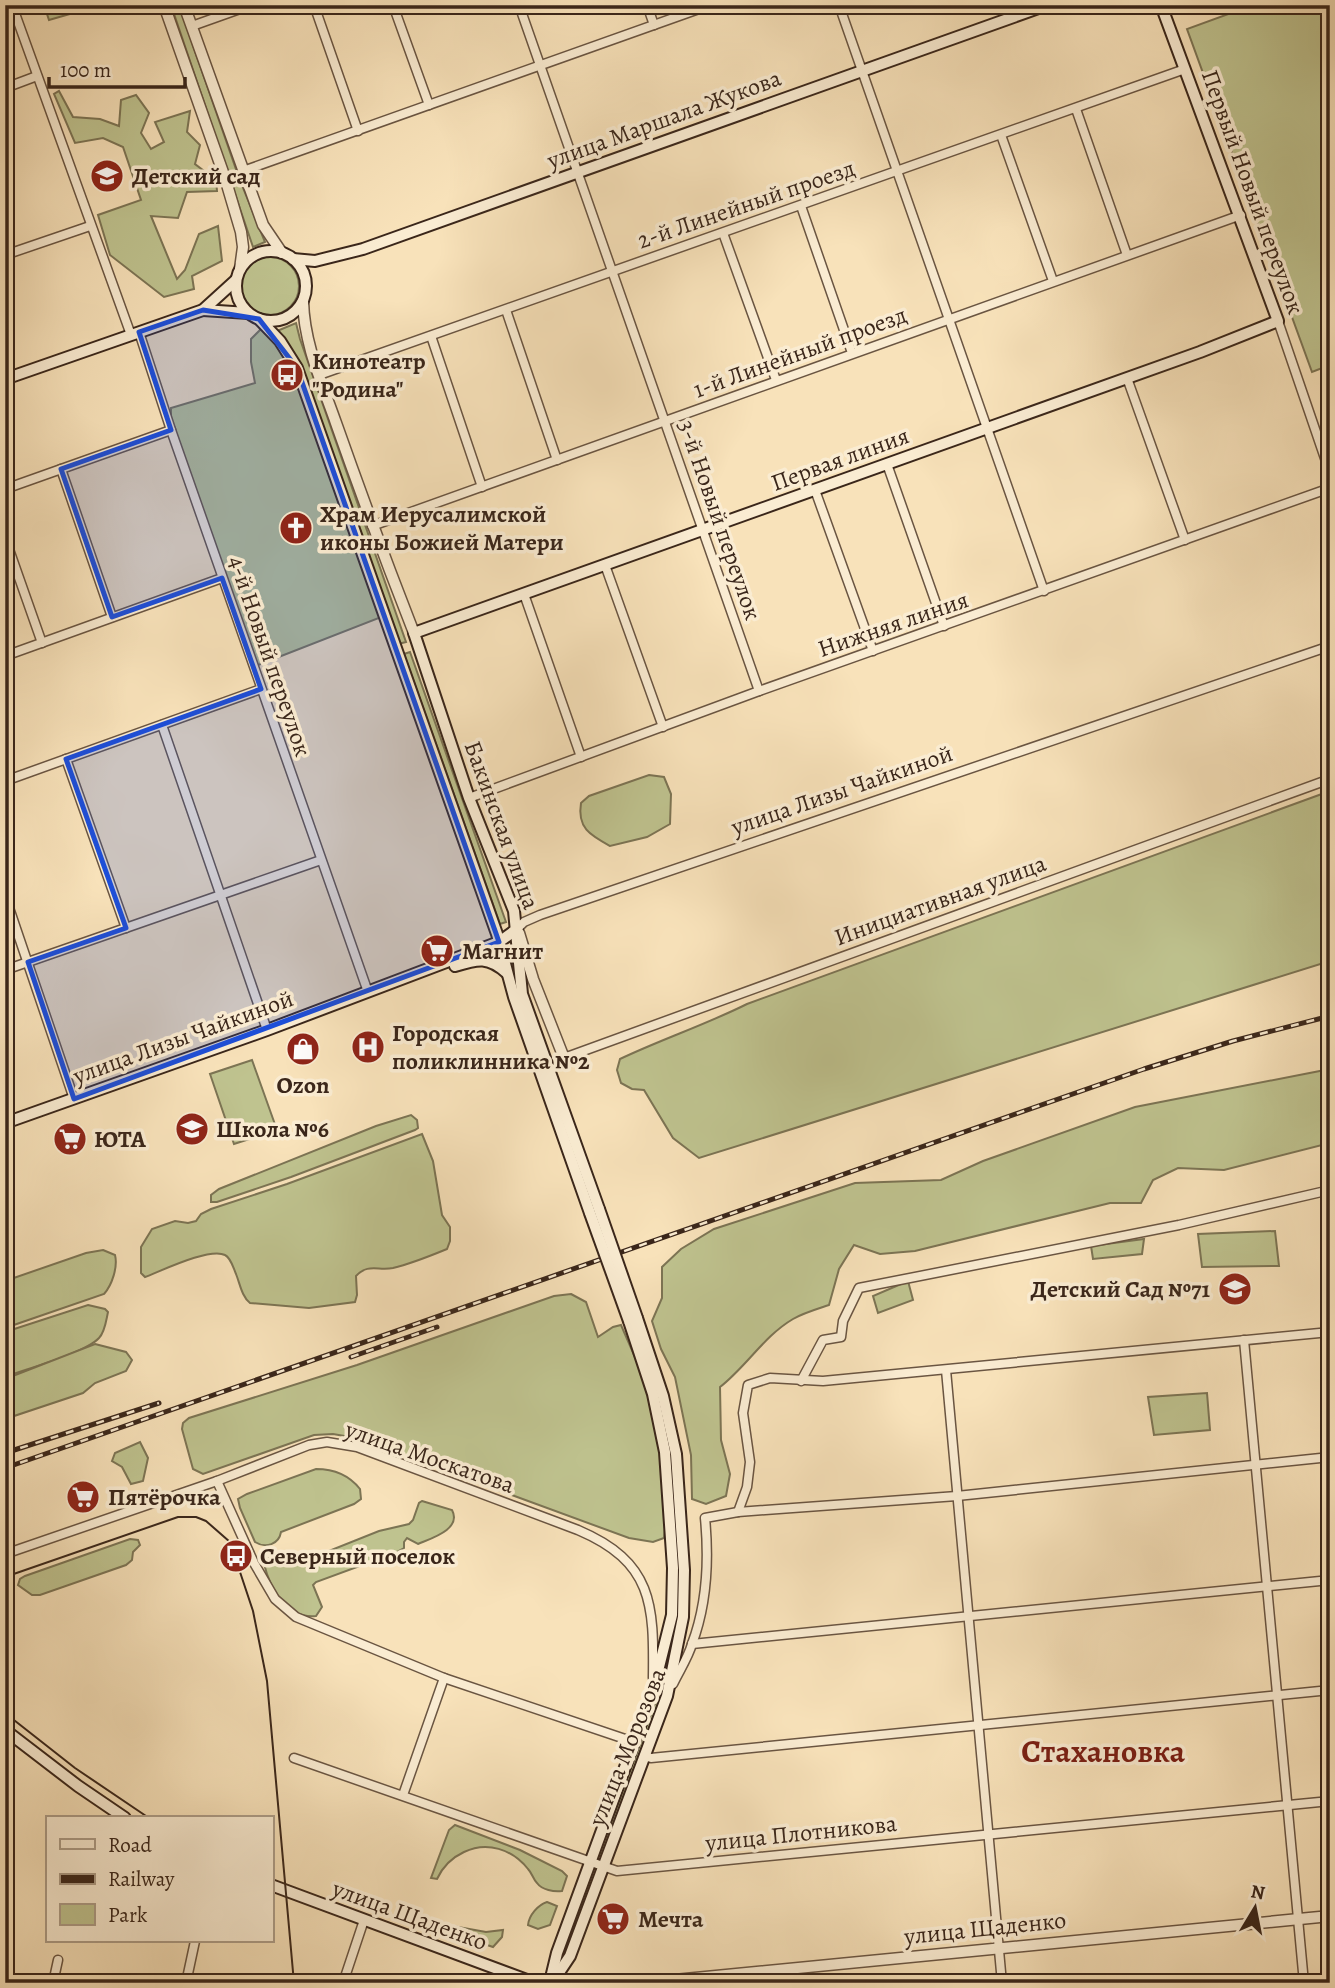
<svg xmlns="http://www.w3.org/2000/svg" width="1335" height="1988" font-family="Alegreya,serif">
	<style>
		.green { fill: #bfc38f; stroke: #7c7454; stroke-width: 2 }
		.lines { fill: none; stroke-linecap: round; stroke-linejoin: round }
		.minor-casing { stroke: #6a5542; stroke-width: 11 }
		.tertiary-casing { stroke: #6a5542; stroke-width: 13 }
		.secondary-casing { stroke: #3a261a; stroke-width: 14 }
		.minor { stroke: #faecd2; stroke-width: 8 }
		.tertiary { stroke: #faecd2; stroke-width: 10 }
		.secondary { stroke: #faecd2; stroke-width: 10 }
		.tram { stroke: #3a261a; stroke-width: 2 }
		.rail-casing { stroke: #3a261a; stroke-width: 5 }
		.rail { stroke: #faecd2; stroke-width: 2.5; stroke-dasharray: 8; stroke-linecap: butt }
		.secondary-bridge-casing { stroke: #3a261a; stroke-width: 14; stroke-linecap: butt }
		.secondary-bridge { stroke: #faecd2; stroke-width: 10 }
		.marked { fill: #1d4ed8; fill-opacity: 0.2; stroke: #1d4ed8; stroke-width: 5; stroke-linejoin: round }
		.labels { text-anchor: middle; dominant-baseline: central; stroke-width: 7; stroke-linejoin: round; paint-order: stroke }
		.street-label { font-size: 24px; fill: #3a261a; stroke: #faecd2 }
		.poi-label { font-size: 24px; font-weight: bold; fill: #3a261a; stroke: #faecd2; text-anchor: start }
		.district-label { font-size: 32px; font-weight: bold; fill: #7a1f14; stroke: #faecd2 }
	</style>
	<rect width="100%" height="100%" fill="#f8e2ba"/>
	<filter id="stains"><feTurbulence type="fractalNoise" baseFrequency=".00286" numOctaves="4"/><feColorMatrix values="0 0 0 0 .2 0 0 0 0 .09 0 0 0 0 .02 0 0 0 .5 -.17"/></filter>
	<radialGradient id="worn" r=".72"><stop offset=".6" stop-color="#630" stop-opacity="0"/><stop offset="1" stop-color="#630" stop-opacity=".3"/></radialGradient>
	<g class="green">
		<polygon points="44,5 101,5 49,20"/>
		<polygon points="171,5 179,5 239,178 265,242 253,247"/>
		<polygon points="1253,5 1330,5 1330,365 1312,372 1187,29"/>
		<polygon points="59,91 73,117 100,119 119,126 121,100 136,95 149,113 141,133 151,149 164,142 155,122 190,111 187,132 200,145 195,164 216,180 217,191 187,192 178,218 151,216 177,279 185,270 199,234 218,226 222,261 192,276 194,289 164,297 110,255 98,215 141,200 123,147 103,138 75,143 54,94"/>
		<circle cx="270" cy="286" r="29"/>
		<polygon points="296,323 300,339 406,642 398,644 302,367 277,331"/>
		<polygon points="264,326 290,355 384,616 253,667 171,430 171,408 255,383 251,362 251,339"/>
		<polygon points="410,652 506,922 500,924 404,654"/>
		<path d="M649,775L664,777L671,794L670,824L647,837L610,846C590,835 577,828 581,803L589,796Z"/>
		<path d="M1330,791V873L1324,877L1330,893V961L699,1158L673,1138L644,1090L632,1089L621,1083L617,1070L620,1059C662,1039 705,1025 747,1004Z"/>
		<polygon points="252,1060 277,1130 234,1144 210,1074"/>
		<path d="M1330,1069V1143L1224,1170L1178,1168L1153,1180L1141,1203H1110L915,1251L880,1254L854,1245L839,1269L829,1305C817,1309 803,1313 793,1319C764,1336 746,1367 720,1387L721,1440L730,1474L726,1496L706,1504L692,1499L691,1455L675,1377L661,1349L652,1321L662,1298V1267L681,1249L714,1229L855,1183L941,1180L983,1161L1135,1107Z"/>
		<polygon points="411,1115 417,1120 418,1128 415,1130 291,1177 217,1202 211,1202 211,1195 219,1189 376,1126"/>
		<path d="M422,1134L433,1161L442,1215L450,1227V1241L447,1249C430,1256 410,1264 393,1268C378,1271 368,1263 356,1276L357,1295L355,1302L309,1308L250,1303C242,1297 240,1284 236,1274C233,1267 231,1258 225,1255C210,1247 161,1271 145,1277L141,1273V1247L152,1229L175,1221L188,1223L196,1221L201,1214L211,1209L287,1184Z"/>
		<polygon points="1275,1231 1279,1266 1202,1267 1198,1234"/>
		<polygon points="1144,1239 1142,1254 1093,1259 1091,1246"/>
		<path d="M103,1250L115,1255C118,1267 112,1285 104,1294L5,1328V1281L86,1253Z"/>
		<polygon points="908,1281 913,1300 878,1313 873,1296"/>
		<polygon points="571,1294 586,1302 598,1337 613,1327 621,1325 641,1371 648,1397 660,1452 665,1529 664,1538 653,1542 629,1538 356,1438 333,1434 314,1435 203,1474 193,1469 182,1429 183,1423 189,1418 357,1365 554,1296"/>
		<path d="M88,1305L105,1309L108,1312C106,1321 105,1332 99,1338C85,1353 26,1369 5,1377V1332Z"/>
		<polygon points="95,1344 126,1352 132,1360 126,1371 95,1383 83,1393 5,1419 5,1379"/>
		<polygon points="1207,1393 1210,1430 1154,1435 1148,1397"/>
		<polygon points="140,1442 148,1458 143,1481 131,1484 122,1467 112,1461 115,1453"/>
		<path d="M316,1469C333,1469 349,1475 360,1489L361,1499L354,1504L281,1532C279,1544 266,1549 255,1542L240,1508L238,1499L247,1494Z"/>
		<path d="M422,1501L452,1510C462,1529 432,1538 418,1544L407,1538L404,1542V1548L395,1553L316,1582L313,1585L322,1607L316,1616C286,1619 270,1588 264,1564L268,1558L283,1555L299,1563L379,1531L409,1524L413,1520L419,1503Z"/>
		<polygon points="130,1539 138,1540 140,1545 133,1552 132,1560 126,1565 40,1595 32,1595 18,1585 20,1579 25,1576"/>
		<polygon points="656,1698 660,1699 602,1857 597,1855"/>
		<path d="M455,1825L520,1850L562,1871L567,1876L562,1891C554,1892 542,1890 537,1883C533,1879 532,1873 528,1869C512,1849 487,1841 464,1852C451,1858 443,1866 437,1879L431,1878L449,1830Z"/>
		<path d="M547,1902L557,1906L550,1925L538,1929L528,1925C529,1915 538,1905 547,1902Z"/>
		<polygon points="447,1925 486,1932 503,1930 502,1937 493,1947 444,1930"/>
	</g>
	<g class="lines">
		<defs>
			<g id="minor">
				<polyline points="12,5 131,335"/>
				<polyline points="314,5 358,131"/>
				<polyline points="393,5 429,105"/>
				<polyline points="519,5 759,691"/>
				<polyline points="647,5 654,25"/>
				<polyline points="839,5 1044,591"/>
				<polyline points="192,26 251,5"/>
				<polyline points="5,88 37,76"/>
				<polyline points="1076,109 1127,255"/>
				<polyline points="1001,135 1053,281"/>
				<polyline points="243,171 710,5"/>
				<polyline points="801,206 852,353"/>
				<polyline points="723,233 776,380"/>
				<polyline points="5,255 90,226"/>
				<polyline points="506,310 557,460"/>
				<polyline points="1278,321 1330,473"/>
				<polyline points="139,332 171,430 368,992"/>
				<polyline points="431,336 482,487"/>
				<polyline points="319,375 1185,69"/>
				<polyline points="1127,378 1185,540"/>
				<polyline points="887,464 944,626"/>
				<polyline points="61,469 112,617"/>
				<polyline points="5,489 171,430"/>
				<polyline points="815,490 873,651"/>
				<polyline points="372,526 1241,215"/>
				<polyline points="5,538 42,643"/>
				<polyline points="605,565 663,727"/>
				<polyline points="524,594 581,757"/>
				<polyline points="5,656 222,578"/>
				<polyline points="162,725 267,1030"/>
				<polyline points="66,759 126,928"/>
				<polyline points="5,781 261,689"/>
				<polyline points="469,798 759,691 1330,488"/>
				<polyline points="5,896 74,1099"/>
				<polyline points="517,929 524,922 540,915 1330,646"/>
				<polyline points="5,970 321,860"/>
				<polyline points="564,1058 1330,779"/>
				<polyline points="1244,1340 1304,1983"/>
				<polyline points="946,1370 1002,1983"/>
				<polyline points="801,1381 823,1340 841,1337 843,1321 859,1288 1179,1225 1330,1190"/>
				<polyline points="217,1481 254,1563 275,1599 296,1617 444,1678 634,1742"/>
				<polyline points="738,1512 747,1487 750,1462 743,1413 748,1385 770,1378 823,1381 1330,1332"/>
				<path d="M5,1554L217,1481L309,1445L327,1442L357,1447L578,1530C653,1562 654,1604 653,1678"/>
				<polyline points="692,1644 1330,1580"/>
				<path d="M673,1684C679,1671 688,1658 692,1644C707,1604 709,1559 705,1518L738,1512L957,1496L1330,1457"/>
				<polyline points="644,1756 651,1758 1330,1690"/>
				<polyline points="294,1758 617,1871 1330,1801"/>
				<polyline points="403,1795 444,1678"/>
				<polyline points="53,1983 58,1960"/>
				<polyline points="186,1983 195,1941"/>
				<polyline points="343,1983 364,1920"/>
			</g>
			<g id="tertiary">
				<polyline points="164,5 225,178 241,232 243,247 240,269"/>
				<polyline points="184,5 263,225 282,253"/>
				<path d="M303,301C304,344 322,383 336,423C361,494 387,564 414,633"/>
				<polyline points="519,933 533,979 564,1058"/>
				<polyline points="644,1983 1330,1916"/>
			</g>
			<g id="secondary">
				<circle cx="271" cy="286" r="35"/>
				<polyline points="293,259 315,261 363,249 1047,5"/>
				<polyline points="203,310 248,313"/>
				<polyline points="259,319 280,341 297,368 497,934 514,997 590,1213"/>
				<polyline points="5,379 203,310 236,280"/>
				<path d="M455,966C478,959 488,956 507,973"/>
				<polyline points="5,1123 267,1030 499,942 517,929"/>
				<polyline points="599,1209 522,994 514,911 469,798 414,633 1200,352 1278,321 1161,5"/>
				<polyline points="5,1730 78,1786 125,1818"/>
				<polyline points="271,1885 535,1983"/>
				<polyline points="550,1982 557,1953 653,1691 672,1615 673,1568 665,1452 653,1394 629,1321"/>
				<polyline points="552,1983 570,1956 667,1696 683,1617 684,1570 676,1454 663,1396 637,1318"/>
			</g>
		</defs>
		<use href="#minor" class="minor-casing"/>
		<use href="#tertiary" class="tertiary-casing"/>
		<use href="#secondary" class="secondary-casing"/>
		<use href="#minor" class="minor"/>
		<use href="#tertiary" class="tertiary"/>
		<use href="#secondary" class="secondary"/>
		<g class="tram">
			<polyline points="5,1577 178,1517 196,1517 206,1521 230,1542 253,1611 267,1681 294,1983"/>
			<polyline points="5,1713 75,1768 149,1818"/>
		</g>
		<defs>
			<g id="rail">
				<polyline points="351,1357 437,1327"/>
				<polyline points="5,1453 159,1403"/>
				<polyline points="5,1468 1144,1069 1233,1041 1330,1016"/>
			</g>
		</defs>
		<use href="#rail" class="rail-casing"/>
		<use href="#rail" class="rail"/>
		<defs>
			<g id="secondary-bridge">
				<polyline points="599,1209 637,1318"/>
				<polyline points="590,1213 629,1321"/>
			</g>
		</defs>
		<use href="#secondary-bridge" class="secondary-bridge-casing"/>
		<use href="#secondary-bridge" class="secondary-bridge"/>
	</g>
	<path class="marked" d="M203,310L259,319L297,368L499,942L74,1099L28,962L126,928L66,759L261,689L222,578L112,617L61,469L171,430L139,332Z"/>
	<defs>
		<symbol id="school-disc" viewBox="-11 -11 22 22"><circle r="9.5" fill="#8f2418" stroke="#faecd2"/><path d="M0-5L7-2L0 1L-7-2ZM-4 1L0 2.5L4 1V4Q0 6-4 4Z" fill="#fff"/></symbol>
		<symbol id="bus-disc" viewBox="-11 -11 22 22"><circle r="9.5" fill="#8f2418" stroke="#faecd2"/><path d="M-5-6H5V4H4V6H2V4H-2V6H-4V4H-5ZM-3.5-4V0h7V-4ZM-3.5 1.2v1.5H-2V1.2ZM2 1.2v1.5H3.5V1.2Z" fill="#fff"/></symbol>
		<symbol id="church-disc" viewBox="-11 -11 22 22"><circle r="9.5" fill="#8f2418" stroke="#faecd2"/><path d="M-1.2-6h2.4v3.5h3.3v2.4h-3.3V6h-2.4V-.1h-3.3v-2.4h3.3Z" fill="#fff"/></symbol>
		<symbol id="supermarket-disc" viewBox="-11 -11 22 22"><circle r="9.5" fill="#8f2418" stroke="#faecd2"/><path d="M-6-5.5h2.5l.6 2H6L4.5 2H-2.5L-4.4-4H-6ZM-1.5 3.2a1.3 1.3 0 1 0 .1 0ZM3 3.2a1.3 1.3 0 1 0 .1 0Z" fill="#fff"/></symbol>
		<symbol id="hospital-disc" viewBox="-11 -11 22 22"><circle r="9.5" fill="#8f2418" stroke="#faecd2"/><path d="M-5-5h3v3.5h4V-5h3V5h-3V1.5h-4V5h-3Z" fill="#fff"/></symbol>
		<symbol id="shop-disc" viewBox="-11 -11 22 22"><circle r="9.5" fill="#8f2418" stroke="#faecd2"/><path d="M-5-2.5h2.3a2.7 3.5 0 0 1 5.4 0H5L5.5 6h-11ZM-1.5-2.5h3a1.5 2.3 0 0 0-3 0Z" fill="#fff"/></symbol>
	</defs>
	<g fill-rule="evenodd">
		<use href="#school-disc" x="88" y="157" width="38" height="38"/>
		<use href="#bus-disc" x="268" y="356" width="38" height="38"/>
		<use href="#church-disc" x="277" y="509" width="38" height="38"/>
		<use href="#supermarket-disc" x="418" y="932" width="38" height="38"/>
		<use href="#hospital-disc" x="349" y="1028" width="38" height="38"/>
		<use href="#shop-disc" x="284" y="1030" width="38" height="38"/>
		<use href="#school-disc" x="173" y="1110" width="38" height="38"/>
		<use href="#supermarket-disc" x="51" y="1120" width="38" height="38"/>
		<use href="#school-disc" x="1216" y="1270" width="38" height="38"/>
		<use href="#supermarket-disc" x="64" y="1478" width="38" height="38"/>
		<use href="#bus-disc" x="217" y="1537" width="38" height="38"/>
		<use href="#supermarket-disc" x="594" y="1900" width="38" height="38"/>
	</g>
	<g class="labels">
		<g class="street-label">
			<text transform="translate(664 119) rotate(-20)">улица Маршала Жукова</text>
			<text transform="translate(1253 192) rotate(70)">Первый Новый переулок</text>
			<text transform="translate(746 204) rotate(-19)">2-й Линейный проезд</text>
			<text transform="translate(800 352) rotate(-20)">1-й Линейный проезд</text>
			<text transform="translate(840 459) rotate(-20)">Первая линия</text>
			<text transform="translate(720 520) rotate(71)">3-й Новый переулок</text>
			<text transform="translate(893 624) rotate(-19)">Нижняя линия</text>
			<text transform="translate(270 656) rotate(71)">4-й Новый переулок</text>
			<text transform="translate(842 790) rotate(-19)">улица Лизы Чайкиной</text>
			<text transform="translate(502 825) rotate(70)">Бакинская улица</text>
			<text transform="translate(940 900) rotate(-20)">Инициативная улица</text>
			<text transform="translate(183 1037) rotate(-20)">улица Лизы Чайкиной</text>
			<text transform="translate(430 1457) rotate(19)">улица Москатова</text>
			<text transform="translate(627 1747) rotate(-68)">улица Морозова</text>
			<text transform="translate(801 1833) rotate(-6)">улица Плотникова</text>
			<text transform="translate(410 1915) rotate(20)">улица Щаденко</text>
			<text transform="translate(985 1928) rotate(-6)">улица Щаденко</text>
		</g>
		<g class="poi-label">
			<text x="132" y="176">Детский сад</text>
			<text x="312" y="361">Кинотеатр<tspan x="312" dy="28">"Родина"</tspan></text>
			<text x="320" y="514">Храм Иерусалимской<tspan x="320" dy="28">иконы Божией Матери</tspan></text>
			<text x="462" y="951">Магнит</text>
			<text x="392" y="1033">Городская<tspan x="392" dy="28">поликлинника №2</tspan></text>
			<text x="303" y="1085" text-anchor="middle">Ozon</text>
			<text x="216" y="1129">Школа №6</text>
			<text x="94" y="1139">ЮТА</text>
			<text x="1210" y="1289" text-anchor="end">Детский Сад №71</text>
			<text x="108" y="1497">Пятёрочка</text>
			<text x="260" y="1556">Северный поселок</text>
			<text x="638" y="1919">Мечта</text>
		</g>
		<g class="district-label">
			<text x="1103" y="1751">Стахановка</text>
		</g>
	</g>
	<rect width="1335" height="1988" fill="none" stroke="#f8e2ba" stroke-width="28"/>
	<rect x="7" y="7" width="1321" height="1974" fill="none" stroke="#3a261a" stroke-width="3.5"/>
	<rect x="14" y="14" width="1307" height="1960" fill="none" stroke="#3a261a" stroke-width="2"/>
	<rect x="46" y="1816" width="228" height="126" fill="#faecd2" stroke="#ad9d88" stroke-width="2"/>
	<rect x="60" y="1839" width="35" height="10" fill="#faecd2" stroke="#ad9d88" stroke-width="2"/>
	<text x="108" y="1852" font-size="21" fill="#3a261a">Road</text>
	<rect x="60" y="1874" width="35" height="10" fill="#3a261a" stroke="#ad9d88" stroke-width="2"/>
	<text x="108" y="1886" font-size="21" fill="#3a261a">Railway</text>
	<rect x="60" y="1904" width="35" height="21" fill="#bfc38f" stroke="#ad9d88" stroke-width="2"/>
	<text x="108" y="1922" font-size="21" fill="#3a261a">Park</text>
	<g transform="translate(1255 1908) rotate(10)" stroke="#faecd2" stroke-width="5" paint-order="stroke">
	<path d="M0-5L12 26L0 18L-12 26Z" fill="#3a261a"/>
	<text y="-10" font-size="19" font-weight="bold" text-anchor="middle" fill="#3a261a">N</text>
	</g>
	<path d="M49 77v10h136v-10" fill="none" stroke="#3a261a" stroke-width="3.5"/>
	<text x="60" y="77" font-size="21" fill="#3a261a" stroke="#faecd2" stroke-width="5" paint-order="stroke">100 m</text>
	<rect width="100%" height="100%" filter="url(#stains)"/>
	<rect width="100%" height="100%" fill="url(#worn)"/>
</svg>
